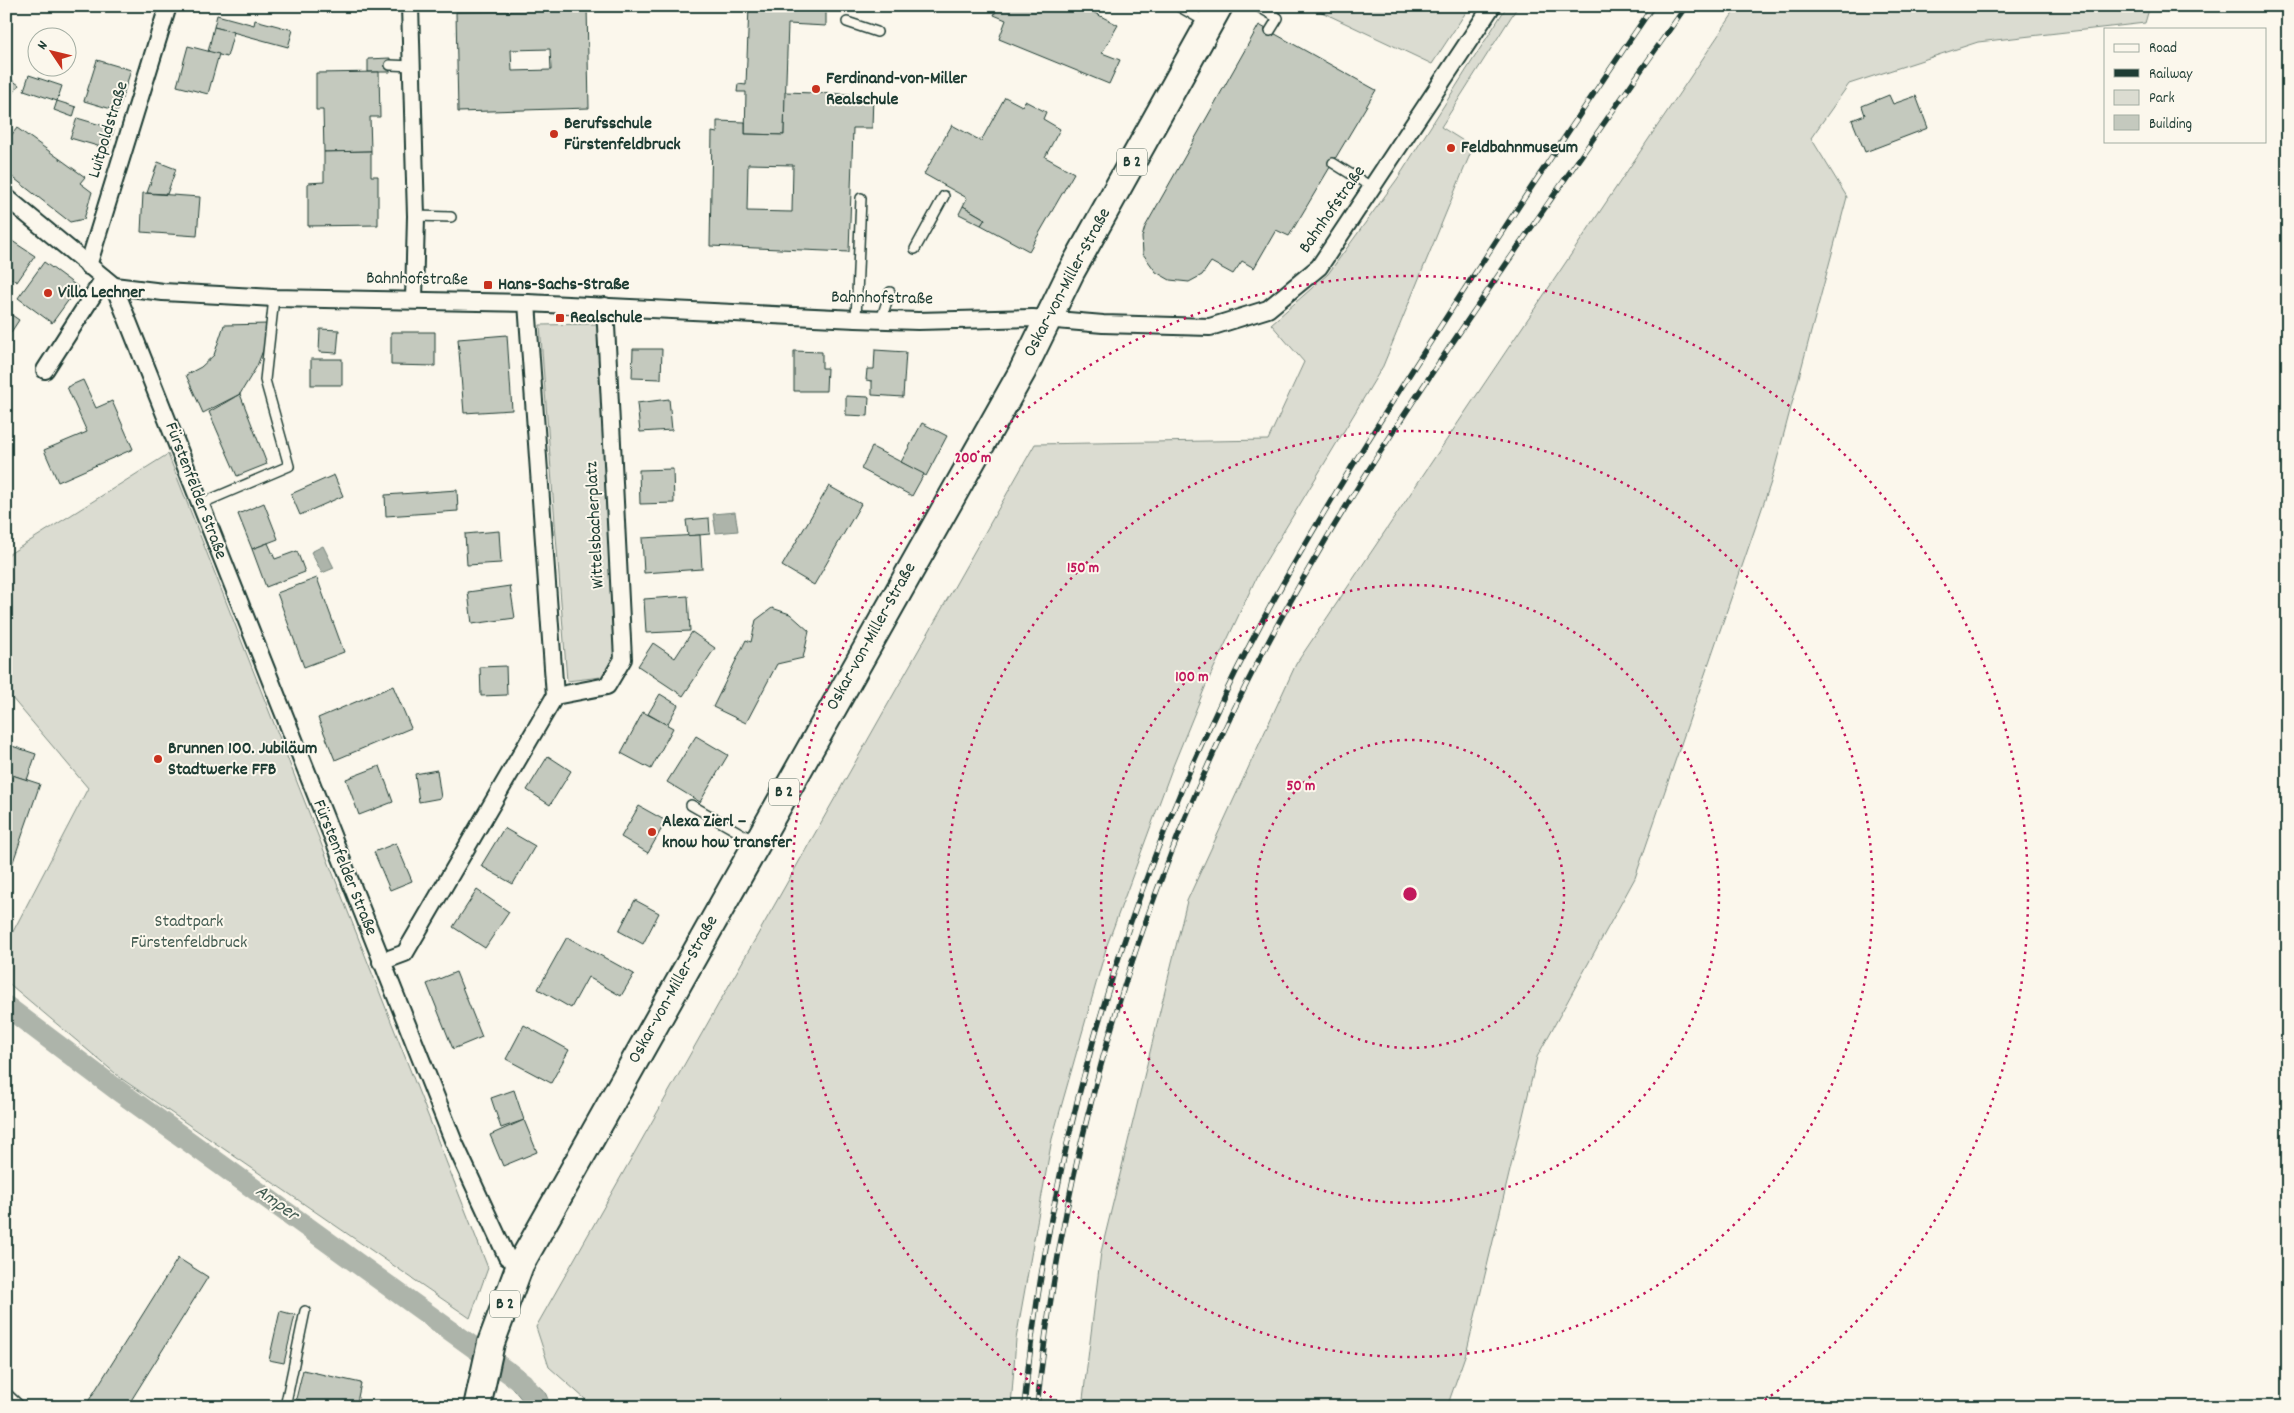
<svg xmlns="http://www.w3.org/2000/svg" width="2294" height="1413" font-family="Dekko,sans-serif">
	<style>
		.green { fill: #dbdcd1; stroke: #7d8c82 }
		.water { fill: #adb4aa; stroke: #74847b }
		.lines { fill: none; stroke-linecap: round; stroke-linejoin: round }
		.canal { stroke: #adb4aa; stroke-width: 21 }
		.building { fill: #c4c9be; stroke: #1f3d34; fill-rule: evenodd }
		.lane-casing { stroke: #1f3d34; stroke-width: 12 }
		.street-casing { stroke: #1f3d34; stroke-width: 20 }
		.primary-casing { stroke: #1f3d34; stroke-width: 30 }
		.lane { stroke: #fbf7ec; stroke-width: 9 }
		.street { stroke: #fbf7ec; stroke-width: 16 }
		.primary { stroke: #fbf7ec; stroke-width: 26 }
		.rail-casing { stroke: #1f3d34; stroke-width: 5.5 }
		.rail { stroke: #fbf7ec; stroke-width: 4; stroke-dasharray: 11; stroke-linecap: butt }
		.ring { fill: none; stroke: #c2185b; stroke-width: 2.5; stroke-dasharray: 2.5 5 }
		.poi-dot { fill: #c8321e; stroke: #fbf7ec; stroke-width: 2 }
		.labels { text-anchor: middle; dominant-baseline: central; stroke-width: 4; stroke-linejoin: round; paint-order: stroke }
		.shield { fill: #fbf7ec; stroke: #61756b; stroke-width: 1 }
		.shield-label { font-size: 16px; font-weight: bold; fill: #1f3d34 }
		.poi-label { font-size: 18px; font-weight: bold; fill: #1f3d34; stroke: #fbf7ec; text-anchor: start }
		.street-label { font-size: 18px; fill: #1f3d34; stroke: #fbf7ec }
		.park-label { font-size: 18px; fill: #455d53; stroke: #fbf7ec }
		.water-label { font-size: 19px; font-style: italic; fill: #425b52; stroke: #fbf7ec }
		.centre { fill: #c2185b; stroke: #fbf7ec; stroke-width: 2.5 }
		.ring-label { font-size: 15px; text-anchor: middle; font-weight: bold; fill: #c2185b; stroke: #fbf7ec; stroke-width: 4; stroke-linejoin: round; paint-order: stroke }
	</style>
	<rect width="100%" height="100%" fill="#fbf7ec"/>
	<filter id="ink" filterUnits="userSpaceOnUse"><feTurbulence type="fractalNoise" baseFrequency=".02" numOctaves="2"/><feDisplacementMap in="SourceGraphic" scale="10" xChannelSelector="R" yChannelSelector="G"/><feConvolveMatrix kernelMatrix="1 2 1 2 8 2 1 2 1" color-interpolation-filters="sRGB"/></filter>
	<g filter="url(#ink)">
		<g class="green">
			<polygon points="1309,6 1470,6 1432,64"/>
			<polygon points="1507,6 1518,6 1441,127 1473,147 1383,366 1258,574 1206,685 1173,766 1107,945 1052,1139 1016,1339 1011,1407 594,1407 549,1367 536,1327 1035,444 1268,440 1304,362 1271,324 1328,274 1398,178"/>
			<polygon points="1738,6 1883,6 1883,9 1929,6 2150,6 2145,23 1978,42 1849,84 1811,138 1847,197 1771,482 1635,878 1537,1057 1467,1350 1447,1407 1082,1407 1101,1252 1187,901 1296,664"/>
			<polygon points="597,324 614,657 601,677 567,681 540,325"/>
			<polygon points="168,454 488,1268 470,1318 122,1079 6,981 6,945 88,788 6,691 6,556"/>
		</g>
		<g class="water">
			<polygon points="735,512 738,531 716,533 713,514"/>
			<polygon points="323,546 334,568 322,573 311,552"/>
			<polygon points="513,1363 545,1392 551,1407 528,1407 509,1384"/>
		</g>
		<g class="lines">
			<polyline class="canal" points="6,1006 116,1089 523,1383 541,1407"/>
		</g>
		<g class="building">
			<polygon points="344,6 385,6 385,8 344,10"/>
			<path d="M525,6H587L589,108L458,112L456,12L525,11ZM550,49L551,70L512,71L511,50Z"/>
			<polygon points="749,6 826,6 826,26 788,24 784,135 745,134 746,92 737,92 738,84 746,85"/>
			<polygon points="998,6 1081,6 1118,25 1102,53 1120,60 1109,84 999,39 1006,20 994,15"/>
			<polygon points="217,15 254,25 255,20 293,30 288,47 214,27"/>
			<polygon points="1259,25 1376,90 1289,236 1276,230 1254,268 1242,261 1233,274 1211,262 1202,275 1189,282 1170,280 1156,272 1143,254 1142,237 1145,227"/>
			<polygon points="214,27 234,32 227,57 208,52"/>
			<polygon points="188,46 219,54 208,94 177,86"/>
			<polygon points="390,58 390,72 368,72 368,59"/>
			<polygon points="97,60 131,70 118,111 84,101"/>
			<polygon points="379,72 380,117 370,117 371,151 324,152 323,110 316,110 316,73"/>
			<polygon points="29,75 62,86 57,101 24,90"/>
			<polygon points="6,76 19,85 6,102"/>
			<path d="M785,92L873,95L872,128H853L849,252L710,246L712,132L717,133V121L745,122V134L784,135ZM748,164L793,165L792,212L747,211Z"/>
			<polygon points="1889,95 1893,104 1916,96 1928,128 1865,152 1852,120 1865,115 1862,106"/>
			<polygon points="1005,97 1022,106 1025,101 1046,112 1043,119 1060,129 1045,157 1074,173 1029,251 981,225 985,219 963,206 967,198 924,174 952,125 981,141"/>
			<polygon points="57,101 76,107 73,117 54,110"/>
			<polygon points="77,118 114,129 108,149 70,138"/>
			<polygon points="17,128 85,177 80,183 92,192 84,219 70,222 6,172 6,142"/>
			<polygon points="371,151 371,176 378,176 378,225 308,226 308,183 324,182 324,152"/>
			<polygon points="158,162 176,169 167,194 147,193"/>
			<polygon points="143,193 200,197 197,236 141,232"/>
			<polygon points="963,206 985,219 981,225 959,214"/>
			<polygon points="6,237 35,256 17,282 6,275"/>
			<polygon points="44,262 78,287 52,323 18,298"/>
			<polygon points="6,311 19,320 6,340"/>
			<polygon points="268,324 265,345 257,366 240,394 203,413 186,375 201,367 214,355 224,325"/>
			<polygon points="320,329 339,330 337,353 319,352"/>
			<polygon points="391,332 435,332 435,366 391,365"/>
			<polygon points="507,335 512,410 464,413 458,339"/>
			<polygon points="633,349 662,349 661,379 632,378"/>
			<polygon points="875,350 906,352 903,397 872,395 872,381 866,380 867,369 874,369"/>
			<polygon points="794,351 822,352 822,368 827,368 826,391 794,391"/>
			<rect x="311" y="359" width="31" height="26"/>
			<polygon points="83,380 96,408 112,401 133,449 58,482 44,450 87,432 67,387"/>
			<polygon points="240,394 267,464 237,476 209,412"/>
			<polygon points="846,396 869,397 868,416 846,415"/>
			<polygon points="669,399 672,430 640,432 637,403"/>
			<polygon points="922,423 947,436 926,476 901,462"/>
			<polygon points="872,447 924,474 912,496 861,469"/>
			<polygon points="673,469 674,503 640,504 639,470"/>
			<polygon points="334,475 343,496 300,515 291,494"/>
			<polygon points="829,486 861,504 814,585 782,566"/>
			<polygon points="457,490 458,511 386,516 385,495"/>
			<polygon points="264,503 278,539 252,549 238,514"/>
			<polygon points="709,518 710,534 688,536 686,520"/>
			<polygon points="499,531 501,563 467,565 465,534"/>
			<polygon points="700,535 702,569 644,573 642,538"/>
			<polygon points="268,543 275,559 297,551 305,572 266,587 252,549"/>
			<polygon points="317,578 344,652 304,667 277,593"/>
			<polygon points="510,586 515,618 472,624 468,592"/>
			<polygon points="688,596 690,631 646,633 644,599"/>
			<polygon points="772,608 790,614 809,631 803,658 777,664 746,723 713,707 746,640 751,642 756,620"/>
			<polygon points="692,632 715,648 683,696 638,666 653,643 675,658"/>
			<polygon points="506,666 507,695 481,696 480,667"/>
			<polygon points="393,686 411,728 335,760 318,718"/>
			<polygon points="660,694 678,705 667,725 648,714"/>
			<polygon points="643,712 673,728 651,769 621,753"/>
			<polygon points="696,736 728,755 700,802 667,782"/>
			<polygon points="6,744 36,754 27,780 6,773"/>
			<polygon points="548,756 571,771 550,805 527,790"/>
			<polygon points="380,766 393,802 359,815 346,779"/>
			<polygon points="437,770 441,798 419,802 415,774"/>
			<polygon points="6,773 40,784 6,882"/>
			<polygon points="639,806 666,821 648,853 621,837"/>
			<polygon points="504,828 535,846 513,884 481,866"/>
			<polygon points="396,843 412,881 390,890 374,852"/>
			<polygon points="477,890 509,912 485,948 453,927"/>
			<polygon points="635,900 659,913 643,944 619,931"/>
			<polygon points="567,937 634,974 621,996 588,977 571,1008 538,989"/>
			<polygon points="456,972 482,1037 453,1049 427,984"/>
			<polygon points="524,1025 569,1050 551,1083 506,1059"/>
			<polygon points="514,1090 524,1120 501,1128 491,1098"/>
			<polygon points="524,1120 537,1152 503,1166 490,1135"/>
			<polygon points="178,1258 208,1277 127,1407 89,1407 86,1405"/>
			<polygon points="280,1311 295,1315 284,1363 269,1360"/>
			<polygon points="303,1370 361,1383 356,1407 330,1407 296,1399"/>
		</g>
		<g class="lines">
			<defs>
				<g id="lane">
					<polyline points="1178,6 1206,22"/>
					<polyline points="1257,6 1278,18 1270,31"/>
					<polyline points="847,22 877,32"/>
					<polyline points="390,65 412,66"/>
					<polyline points="1333,163 1373,188"/>
					<polyline points="416,216 451,217"/>
					<polyline points="915,249 944,196"/>
					<polyline points="856,319 861,198"/>
					<polyline points="881,320 890,292"/>
					<polyline points="200,504 289,466 265,380 274,298"/>
					<polyline points="691,805 756,842"/>
					<polyline points="6,1393 21,1407"/>
					<polyline points="285,1407 305,1311"/>
				</g>
				<g id="street">
					<polyline points="410,6 416,216 414,300"/>
					<polyline points="6,197 114,286 453,1140 507,1257 520,1265"/>
					<polyline points="88,266 168,6"/>
					<polyline points="114,286 163,292 274,298 527,303 856,319 918,321 1033,318 1103,324 1210,327 1268,309 1319,267 1492,6"/>
					<polyline points="45,370 104,278"/>
					<polyline points="555,696 607,686 623,659 605,306"/>
					<polyline points="381,962 405,953 555,696 527,303"/>
				</g>
				<polyline id="primary" points="477,1407 491,1343 520,1265 1022,372 1071,272 1219,6"/>
			</defs>
			<use href="#lane" class="lane-casing"/>
			<use href="#street" class="street-casing"/>
			<use href="#primary" class="primary-casing"/>
			<use href="#lane" class="lane"/>
			<use href="#street" class="street"/>
			<use href="#primary" class="primary"/>
			<defs>
				<g id="rail">
					<path d="M1024,1407C1048,1161 1117,918 1224,696C1281,578 1350,468 1420,358C1496,240 1574,122 1653,6"/>
					<path d="M1037,1407C1064,1144 1141,884 1264,650C1320,543 1385,442 1453,342C1529,229 1608,118 1686,6"/>
				</g>
			</defs>
			<use href="#rail" class="rail-casing"/>
			<use href="#rail" class="rail"/>
		</g>
	</g>
	<g class="ring">
		<circle cx="1410" cy="894" r="154"/>
		<circle cx="1410" cy="894" r="309"/>
		<circle cx="1410" cy="894" r="463"/>
		<path d="M1064 1406A618 618 0 1 1 1756 1406"/>
	</g>
	<g class="poi-dot">
		<circle cx="816" cy="89" r="5"/>
		<circle cx="554" cy="134" r="5"/>
		<circle cx="1451" cy="148" r="5"/>
		<rect x="483" y="280" width="10" height="10" rx="2.5"/>
		<circle cx="48" cy="293" r="5"/>
		<rect x="555" y="313" width="10" height="10" rx="2.5"/>
		<circle cx="158" cy="759" r="5"/>
		<circle cx="652" cy="832" r="5"/>
	</g>
	<g class="labels">
		<g class="shield">
			<rect x="1117" y="148.5" width="30" height="27" rx="4"/>
			<rect x="769" y="778.5" width="30" height="27" rx="4"/>
			<rect x="490" y="1290.5" width="30" height="27" rx="4"/>
		</g>
		<g class="shield-label">
			<text x="1132" y="162">B 2</text>
			<text x="784" y="792">B 2</text>
			<text x="505" y="1304">B 2</text>
		</g>
		<g class="poi-label">
			<text x="826" y="79">Ferdinand-von-Miller<tspan x="826" dy="21">Realschule</tspan></text>
			<text x="564" y="124">Berufsschule<tspan x="564" dy="21">Fürstenfeldbruck</tspan></text>
			<text x="1461" y="148">Feldbahnmuseum</text>
			<text x="498" y="285">Hans-Sachs-Straße</text>
			<text x="58" y="293">Villa Lechner</text>
			<text x="570" y="318">Realschule</text>
			<text x="168" y="749">Brunnen 100. Jubiläum<tspan x="168" dy="21">Stadtwerke FFB</tspan></text>
			<text x="662" y="822">Alexa Zierl –<tspan x="662" dy="21">know how transfer</tspan></text>
		</g>
		<g class="street-label">
			<text transform="translate(109 130) rotate(-73)">Luitpoldstraße</text>
			<text transform="translate(1333 210) rotate(-55)">Bahnhofstraße</text>
			<text transform="translate(417 280) rotate(1)">Bahnhofstraße</text>
			<text transform="translate(1068 283) rotate(-62)">Oskar-von-Miller-Straße</text>
			<text transform="translate(882 299) rotate(1)">Bahnhofstraße</text>
			<text transform="translate(195 491) rotate(69)">Fürstenfelder Straße</text>
			<text transform="translate(596 525) rotate(-93)">Wittelsbacherplatz</text>
			<text transform="translate(872 637) rotate(-61)">Oskar-von-Miller-Straße</text>
			<text transform="translate(344 868) rotate(68)">Fürstenfelder Straße</text>
			<text transform="translate(674 990) rotate(-61)">Oskar-von-Miller-Straße</text>
		</g>
		<g class="park-label">
			<text x="189" y="922">Stadtpark<tspan x="189" dy="21">Fürstenfeldbruck</tspan></text>
		</g>
		<g class="water-label">
			<text transform="translate(276 1204) rotate(36)">Amper</text>
		</g>
	</g>
	<circle cx="1410" cy="894" r="8" class="centre"/>
	<g class="ring-label">
		<text x="973" y="462">200 m</text>
		<text x="1083" y="572">150 m</text>
		<text x="1192" y="681">100 m</text>
		<text x="1301" y="790">50 m</text>
	</g>
	<rect width="2294" height="1413" fill="none" stroke="#fbf7ec" stroke-width="25"/>
	<rect x="12" y="12" width="2269" height="1388" fill="none" stroke="#1f3d34" stroke-width="2" filter="url(#ink)"/>
	<rect x="2104" y="28" width="162" height="115" fill="#fbf7ec" stroke="#a3ada2"/>
	<rect x="2114" y="44" width="25" height="8" fill="#fbf7ec" stroke="#a3ada2"/>
	<text x="2149" y="52" font-size="15" fill="#1f3d34">Road</text>
	<rect x="2114" y="69" width="25" height="8" fill="#1f3d34" stroke="#a3ada2"/>
	<text x="2149" y="78" font-size="15" fill="#1f3d34">Railway</text>
	<rect x="2114" y="90" width="25" height="15" fill="#dbdcd1" stroke="#a3ada2"/>
	<text x="2149" y="102" font-size="15" fill="#1f3d34">Park</text>
	<rect x="2114" y="115" width="25" height="15" fill="#c4c9be" stroke="#a3ada2"/>
	<text x="2149" y="128" font-size="15" fill="#1f3d34">Building</text>
	<g transform="translate(52 52) rotate(305)"><circle r="24" fill="#fbf7ec" stroke="#a3ada2"/>
	<path d="M0-4L9 19L0 12L-9 19Z" fill="#c8321e"/>
	<text y="-8" font-size="14" font-weight="bold" text-anchor="middle" fill="#1f3d34">N</text>
	</g>
</svg>
